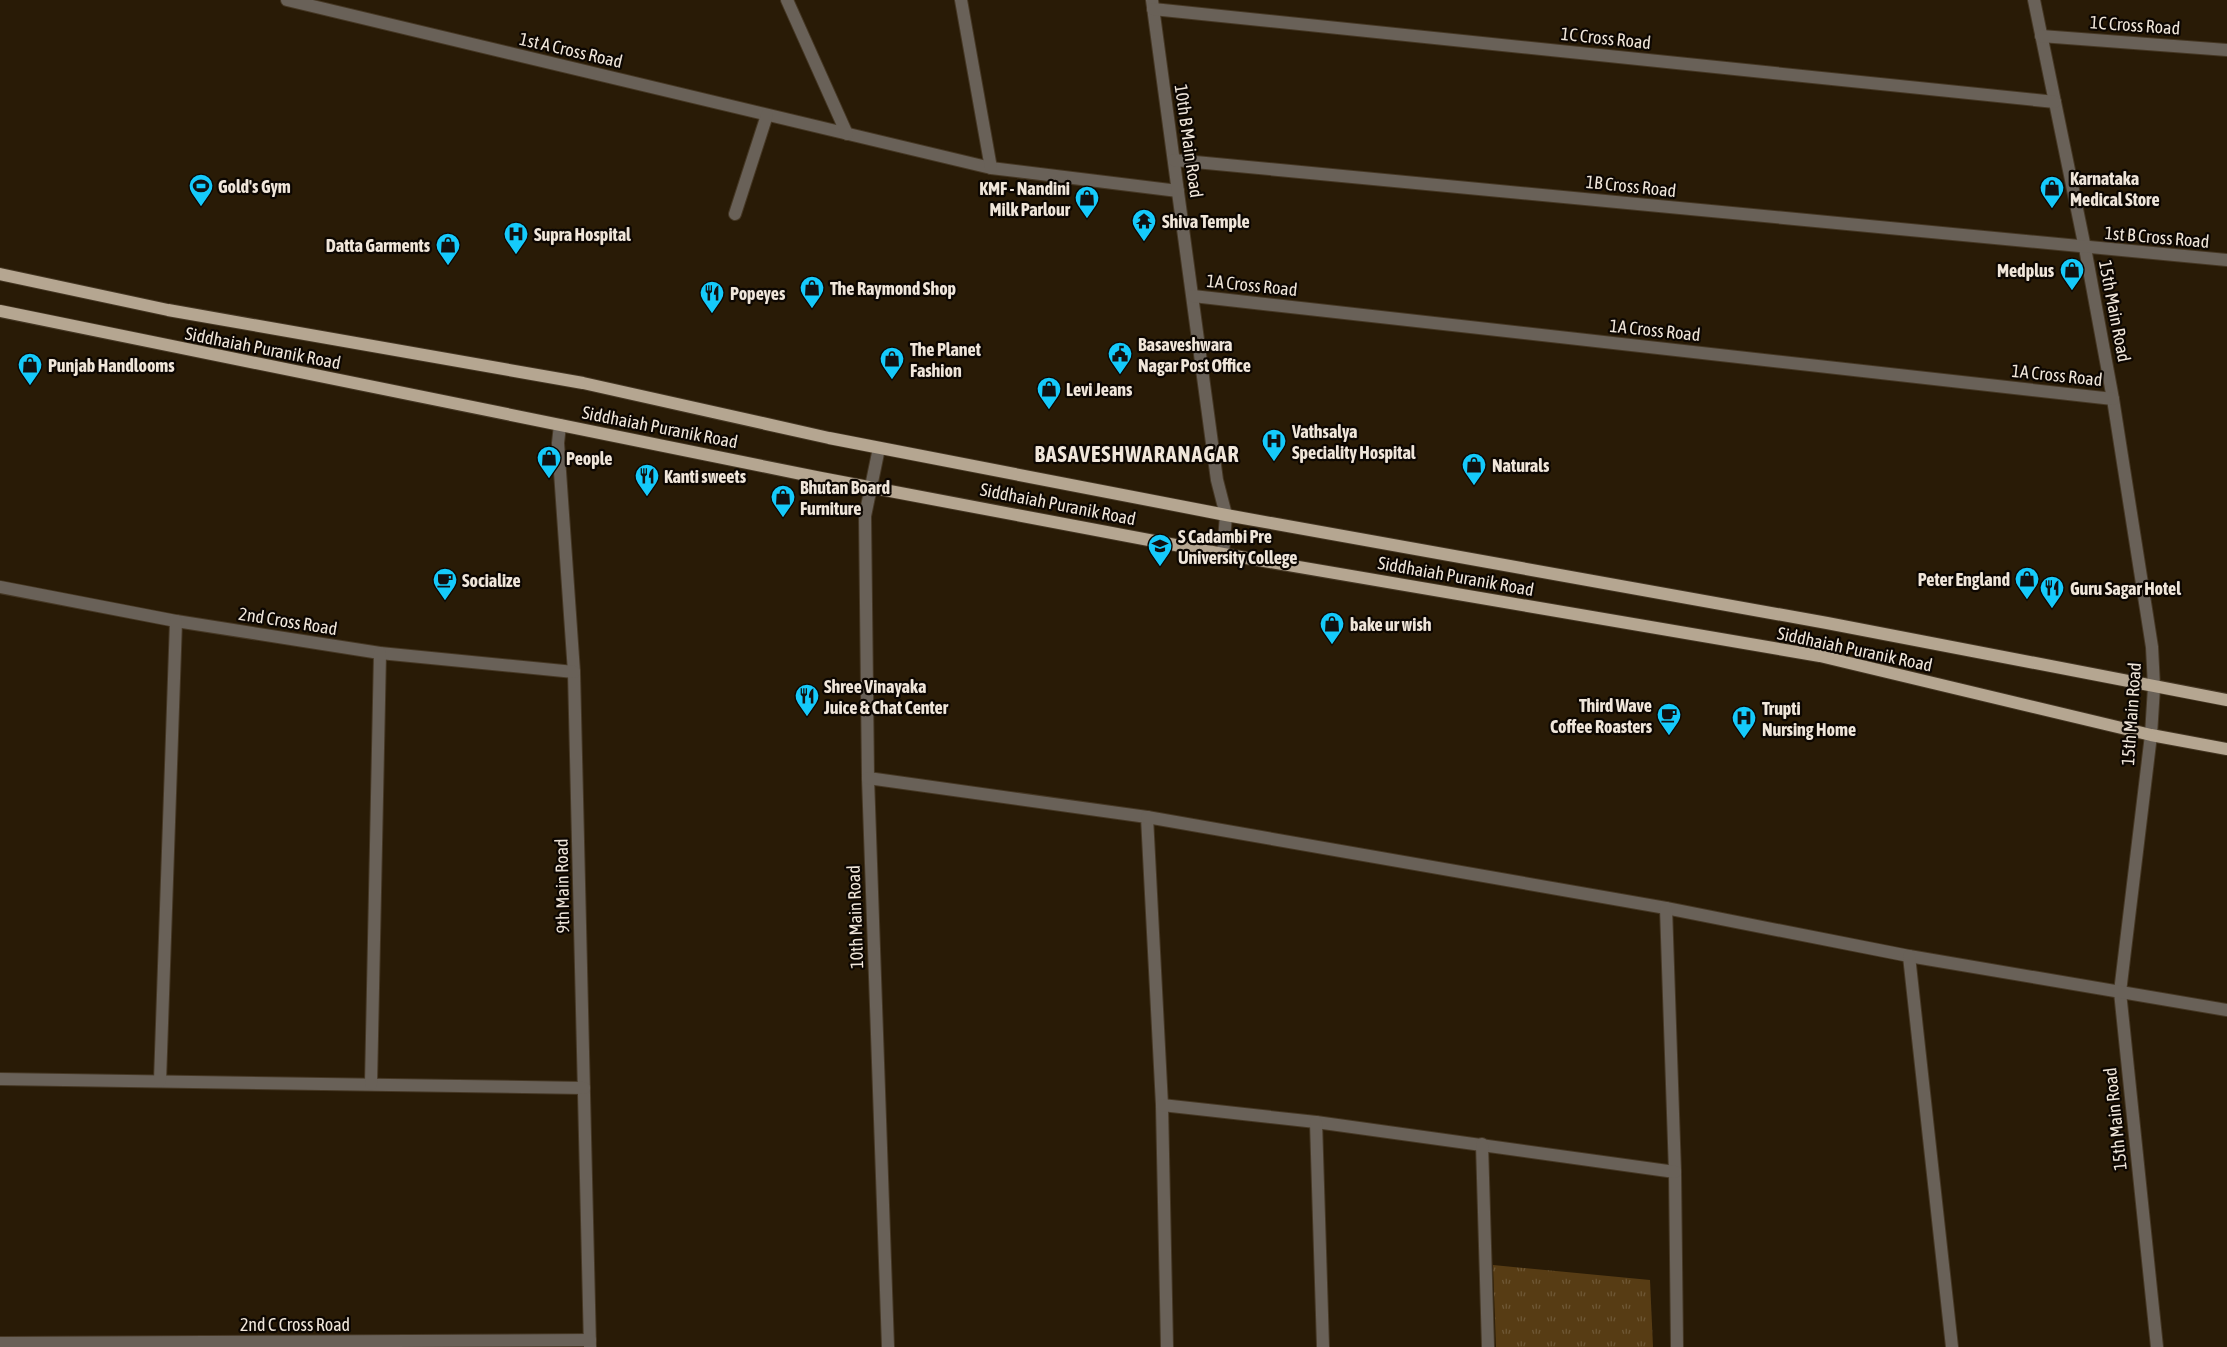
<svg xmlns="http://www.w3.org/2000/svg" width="2227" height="1347" font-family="'Asap Condensed',sans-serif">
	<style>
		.grass { fill: url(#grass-tufts) }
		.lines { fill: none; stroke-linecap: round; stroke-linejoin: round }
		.minor-casing { stroke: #453724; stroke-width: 14 }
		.major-casing { stroke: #453724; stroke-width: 14 }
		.minor { stroke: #696158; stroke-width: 12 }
		.major { stroke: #b5a691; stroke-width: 12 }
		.labels { text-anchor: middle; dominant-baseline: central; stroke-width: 4.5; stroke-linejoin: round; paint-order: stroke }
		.street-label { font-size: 18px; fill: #f0e6da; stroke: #0d0702 }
		.poi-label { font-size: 18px; font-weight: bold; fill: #f0e6da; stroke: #0d0702; text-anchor: start }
		.district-label { font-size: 22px; font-weight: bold; letter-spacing: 1px; fill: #f0e6da; stroke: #0d0702 }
	</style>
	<defs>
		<pattern id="grass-tufts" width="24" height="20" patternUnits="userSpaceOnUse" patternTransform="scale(1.25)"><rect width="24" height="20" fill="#573c14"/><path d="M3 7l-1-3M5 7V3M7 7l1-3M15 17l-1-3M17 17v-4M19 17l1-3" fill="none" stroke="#6f5836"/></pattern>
	</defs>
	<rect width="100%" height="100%" fill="#291b06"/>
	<polygon class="grass" points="1493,1265 1650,1280 1653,1347 1496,1347"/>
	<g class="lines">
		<defs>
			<g id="minor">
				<polyline points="287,0 991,168 1178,191"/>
				<polyline points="787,0 847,134"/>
				<polyline points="961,0 991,168"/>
				<polyline points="1152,0 1217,480 1226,515 1223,554"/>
				<polyline points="2034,0 2085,248 2113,399 2152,647 2154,687 2151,735 2120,992 2157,1347"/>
				<polyline points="1153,9 2055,102"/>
				<polyline points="2041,36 2227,50"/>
				<polyline points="1174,160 2227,260"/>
				<polyline points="735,214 767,115"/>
				<polyline points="1193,296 2113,399"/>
				<polyline points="560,425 558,443 574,672 590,1347"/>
				<polyline points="879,448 865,516 868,778 888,1347"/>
				<polyline points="0,587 176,621 380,653 574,672"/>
				<polyline points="868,778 1147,817 1162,1105 1167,1347"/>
				<polyline points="1147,817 1666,908 1909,956 2227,1010"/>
				<polyline points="1666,908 1675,1172 1677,1347"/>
				<polyline points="1909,956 1952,1347"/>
				<polyline points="0,1079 584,1088"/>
				<polyline points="160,1081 176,621"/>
				<polyline points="371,1084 380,653"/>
				<polyline points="1162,1105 1316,1122 1675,1172"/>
				<polyline points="1316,1122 1323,1347"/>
				<polyline points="1482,1144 1488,1347"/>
				<polyline points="0,1343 590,1340"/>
			</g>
			<g id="major">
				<polyline points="0,274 168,310 583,383 829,438 1226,515 1827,623 2227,700"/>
				<polyline points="0,311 821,478 1223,554 1820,656 2151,735 2227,749"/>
			</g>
		</defs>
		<use href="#minor" class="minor-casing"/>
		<use href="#major" class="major-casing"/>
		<use href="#minor" class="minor"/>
		<use href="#major" class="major"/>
	</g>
	<defs>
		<symbol id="stadium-pin" viewBox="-11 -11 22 30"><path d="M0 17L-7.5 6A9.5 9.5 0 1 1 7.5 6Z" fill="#15cafb" stroke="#0d0702"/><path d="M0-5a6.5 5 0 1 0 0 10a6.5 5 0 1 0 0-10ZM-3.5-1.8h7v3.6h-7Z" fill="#111"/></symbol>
		<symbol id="shop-pin" viewBox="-11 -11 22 30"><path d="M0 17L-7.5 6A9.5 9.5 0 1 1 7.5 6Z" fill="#15cafb" stroke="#0d0702"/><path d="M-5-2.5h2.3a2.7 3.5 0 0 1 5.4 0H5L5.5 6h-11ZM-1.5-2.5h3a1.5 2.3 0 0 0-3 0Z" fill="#111"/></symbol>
		<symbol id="temple-pin" viewBox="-11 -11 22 30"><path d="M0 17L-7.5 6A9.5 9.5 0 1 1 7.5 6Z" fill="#15cafb" stroke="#0d0702"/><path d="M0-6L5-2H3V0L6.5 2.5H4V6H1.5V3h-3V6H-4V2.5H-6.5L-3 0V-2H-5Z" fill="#111"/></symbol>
		<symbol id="hospital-pin" viewBox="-11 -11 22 30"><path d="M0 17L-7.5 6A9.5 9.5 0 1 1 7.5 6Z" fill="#15cafb" stroke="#0d0702"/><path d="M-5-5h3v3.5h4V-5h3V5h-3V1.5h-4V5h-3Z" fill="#111"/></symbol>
		<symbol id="restaurant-pin" viewBox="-11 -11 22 30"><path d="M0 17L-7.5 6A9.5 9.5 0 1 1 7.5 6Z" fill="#15cafb" stroke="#0d0702"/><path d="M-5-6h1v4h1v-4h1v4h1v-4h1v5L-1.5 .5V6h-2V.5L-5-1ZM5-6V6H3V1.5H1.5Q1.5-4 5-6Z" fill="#111"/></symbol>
		<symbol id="civic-pin" viewBox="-11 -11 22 30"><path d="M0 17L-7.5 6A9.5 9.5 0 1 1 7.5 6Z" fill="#15cafb" stroke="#0d0702"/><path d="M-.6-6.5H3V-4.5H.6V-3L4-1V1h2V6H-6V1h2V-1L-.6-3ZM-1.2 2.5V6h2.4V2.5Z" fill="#111"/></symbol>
		<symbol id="university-pin" viewBox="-11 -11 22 30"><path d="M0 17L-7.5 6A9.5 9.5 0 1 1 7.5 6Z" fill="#15cafb" stroke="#0d0702"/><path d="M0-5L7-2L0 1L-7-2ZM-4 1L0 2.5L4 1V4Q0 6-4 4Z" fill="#111"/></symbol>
		<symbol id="cafe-pin" viewBox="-11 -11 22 30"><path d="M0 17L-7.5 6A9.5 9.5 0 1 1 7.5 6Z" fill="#15cafb" stroke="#0d0702"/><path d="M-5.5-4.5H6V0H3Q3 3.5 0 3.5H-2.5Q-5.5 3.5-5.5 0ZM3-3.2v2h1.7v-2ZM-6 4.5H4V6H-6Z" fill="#111"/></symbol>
	</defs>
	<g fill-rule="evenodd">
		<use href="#stadium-pin" x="187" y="172" width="28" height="38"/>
		<use href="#shop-pin" x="2038" y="174" width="28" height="38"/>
		<use href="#shop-pin" x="1073" y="184" width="28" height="38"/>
		<use href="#temple-pin" x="1130" y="207" width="28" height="38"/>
		<use href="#hospital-pin" x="502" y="220" width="28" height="38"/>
		<use href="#shop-pin" x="434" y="231" width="28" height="38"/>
		<use href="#shop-pin" x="2058" y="256" width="28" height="38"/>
		<use href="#shop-pin" x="798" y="274" width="28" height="38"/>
		<use href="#restaurant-pin" x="698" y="279" width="28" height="38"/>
		<use href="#civic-pin" x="1106" y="340" width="28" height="38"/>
		<use href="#shop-pin" x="878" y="345" width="28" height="38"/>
		<use href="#shop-pin" x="16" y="351" width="28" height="38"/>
		<use href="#shop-pin" x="1035" y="375" width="28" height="38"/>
		<use href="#hospital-pin" x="1260" y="427" width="28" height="38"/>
		<use href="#shop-pin" x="535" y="444" width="28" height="38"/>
		<use href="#shop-pin" x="1460" y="451" width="28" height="38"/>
		<use href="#restaurant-pin" x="633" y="462" width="28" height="38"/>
		<use href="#shop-pin" x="769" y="483" width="28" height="38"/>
		<use href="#university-pin" x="1146" y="532" width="28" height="38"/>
		<use href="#shop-pin" x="2013" y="565" width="28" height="38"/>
		<use href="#cafe-pin" x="431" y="566" width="28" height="38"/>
		<use href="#restaurant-pin" x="2038" y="574" width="28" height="38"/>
		<use href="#shop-pin" x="1318" y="610" width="28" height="38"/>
		<use href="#restaurant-pin" x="793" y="682" width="28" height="38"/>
		<use href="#cafe-pin" x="1655" y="701" width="28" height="38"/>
		<use href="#hospital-pin" x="1730" y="704" width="28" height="38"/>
	</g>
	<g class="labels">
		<g class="street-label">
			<text transform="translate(2135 25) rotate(4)">1C Cross Road</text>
			<text transform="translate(1606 38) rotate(6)">1C Cross Road</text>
			<text transform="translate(571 50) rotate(13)">1st A Cross Road</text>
			<text transform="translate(1189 141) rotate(82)">10th B Main Road</text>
			<text transform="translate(1631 186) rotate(6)">1B Cross Road</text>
			<text transform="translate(2157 237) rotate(5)">1st B Cross Road</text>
			<text transform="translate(1252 285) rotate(6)">1A Cross Road</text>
			<text transform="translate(2115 311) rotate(79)">15th Main Road</text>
			<text transform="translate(1655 330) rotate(6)">1A Cross Road</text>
			<text transform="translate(263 348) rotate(11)">Siddhaiah Puranik Road</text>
			<text transform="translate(2057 375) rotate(6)">1A Cross Road</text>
			<text transform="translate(660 427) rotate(11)">Siddhaiah Puranik Road</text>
			<text transform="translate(1058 504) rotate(11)">Siddhaiah Puranik Road</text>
			<text transform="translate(1456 576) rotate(10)">Siddhaiah Puranik Road</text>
			<text transform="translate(288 621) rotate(9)">2nd Cross Road</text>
			<text transform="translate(1855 649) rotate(12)">Siddhaiah Puranik Road</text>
			<text transform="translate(2131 714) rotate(-86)">15th Main Road</text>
			<text transform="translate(562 886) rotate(-91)">9th Main Road</text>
			<text transform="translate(855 917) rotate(-92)">10th Main Road</text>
			<text transform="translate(2115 1119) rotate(-96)">15th Main Road</text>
			<text x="295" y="1324">2nd C Cross Road</text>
		</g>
		<g class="poi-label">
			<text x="2070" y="178">Karnataka<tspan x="2070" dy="21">Medical Store</tspan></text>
			<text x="218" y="186">Gold's Gym</text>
			<text x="1070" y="188" text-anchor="end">KMF - Nandini<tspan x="1070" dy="21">Milk Parlour</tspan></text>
			<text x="1162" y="221">Shiva Temple</text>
			<text x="534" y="234">Supra Hospital</text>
			<text x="430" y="245" text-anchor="end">Datta Garments</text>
			<text x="2054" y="270" text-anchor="end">Medplus</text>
			<text x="830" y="288">The Raymond Shop</text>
			<text x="730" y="293">Popeyes</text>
			<text x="1138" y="344">Basaveshwara<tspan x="1138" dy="21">Nagar Post Office</tspan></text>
			<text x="910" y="349">The Planet<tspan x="910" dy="21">Fashion</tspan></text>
			<text x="48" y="365">Punjab Handlooms</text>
			<text x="1066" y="389">Levi Jeans</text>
			<text x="1292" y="431">Vathsalya<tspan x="1292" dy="21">Speciality Hospital</tspan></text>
			<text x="566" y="458">People</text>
			<text x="1492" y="465">Naturals</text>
			<text x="664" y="476">Kanti sweets</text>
			<text x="800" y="487">Bhutan Board<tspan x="800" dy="21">Furniture</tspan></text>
			<text x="1178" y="536">S Cadambi Pre<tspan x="1178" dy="21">University College</tspan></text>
			<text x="2010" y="579" text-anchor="end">Peter England</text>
			<text x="462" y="580">Socialize</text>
			<text x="2070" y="588">Guru Sagar Hotel</text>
			<text x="1350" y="624">bake ur wish</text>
			<text x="824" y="686">Shree Vinayaka<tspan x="824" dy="21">Juice &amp; Chat Center</tspan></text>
			<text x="1652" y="705" text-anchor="end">Third Wave<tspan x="1652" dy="21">Coffee Roasters</tspan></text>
			<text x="1762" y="708">Trupti<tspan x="1762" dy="21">Nursing Home</tspan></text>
		</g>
		<g class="district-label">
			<text x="1137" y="454">BASAVESHWARANAGAR</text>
		</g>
	</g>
</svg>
